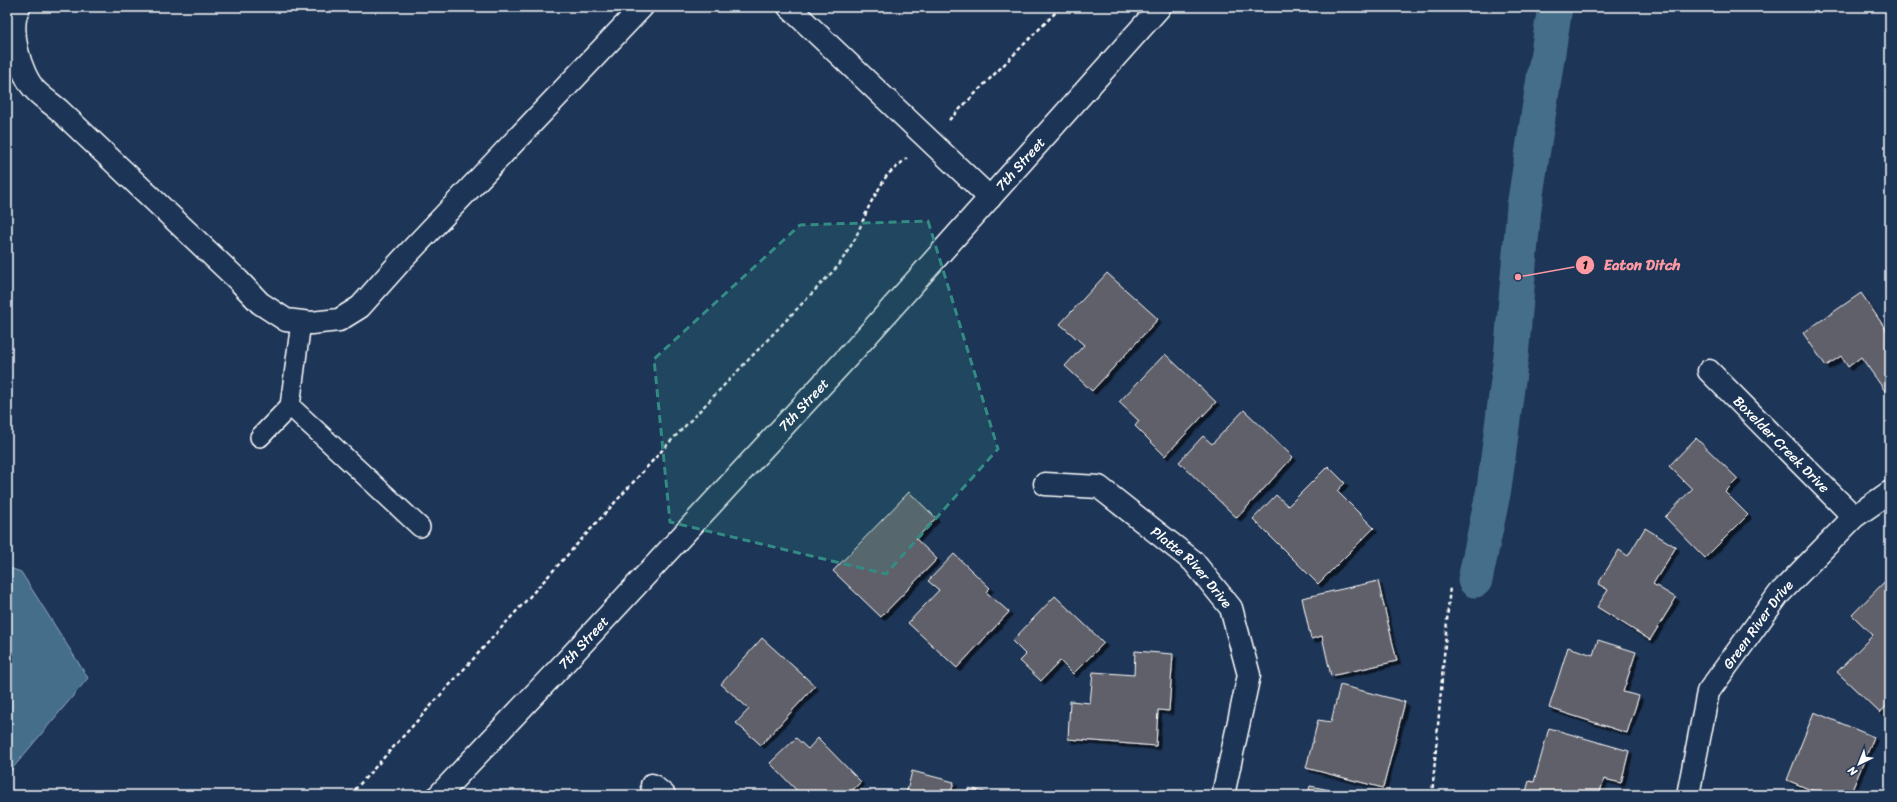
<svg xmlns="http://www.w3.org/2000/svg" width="1897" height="802" font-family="Sriracha,sans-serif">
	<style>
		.water { fill: #446e8b; stroke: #8fa8b9 }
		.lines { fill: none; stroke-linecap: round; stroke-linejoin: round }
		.canal { stroke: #446e8b; stroke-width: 35 }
		.building { fill: #61606b; stroke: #fff; filter: url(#shadow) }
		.lane-casing { stroke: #fff; stroke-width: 22 }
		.street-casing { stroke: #fff; stroke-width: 25 }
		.secondary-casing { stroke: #fff; stroke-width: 25 }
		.path { stroke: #fff; stroke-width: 2.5; stroke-dasharray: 4 3; stroke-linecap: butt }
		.lane { stroke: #1d3557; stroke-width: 19 }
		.street { stroke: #1d3557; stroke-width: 22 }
		.secondary { stroke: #1d3557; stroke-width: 22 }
		.marked { fill: #338b84; fill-opacity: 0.2; stroke: #338b84; stroke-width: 3; stroke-dasharray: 8 5; stroke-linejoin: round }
		.labels { text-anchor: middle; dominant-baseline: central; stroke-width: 3; stroke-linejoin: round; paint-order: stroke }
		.street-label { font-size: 14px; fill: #fff; stroke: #1d3557 }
		.leader { fill: none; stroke: #ff9aa2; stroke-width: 1.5 }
		.callout-dot { fill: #ff9aa2; stroke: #1d3557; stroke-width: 1.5 }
		.mark-label { font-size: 12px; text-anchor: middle; font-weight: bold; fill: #111 }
		.callout-label { font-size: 15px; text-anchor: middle; font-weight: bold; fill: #ff9aa2; stroke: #1d3557; stroke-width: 3; stroke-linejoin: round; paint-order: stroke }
	</style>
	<defs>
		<filter id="shadow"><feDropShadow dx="3.5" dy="3.5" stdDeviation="0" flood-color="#0009"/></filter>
	</defs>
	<rect width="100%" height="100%" fill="#1d3557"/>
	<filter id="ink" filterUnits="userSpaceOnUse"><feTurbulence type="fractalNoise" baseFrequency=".025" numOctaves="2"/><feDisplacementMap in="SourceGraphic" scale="8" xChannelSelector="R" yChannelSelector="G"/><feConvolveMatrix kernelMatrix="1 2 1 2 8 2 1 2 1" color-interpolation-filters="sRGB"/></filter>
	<g filter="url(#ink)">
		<polygon class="water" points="7,567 21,572 88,678 7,775"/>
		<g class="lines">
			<polyline class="canal" points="1475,580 1494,489 1511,357 1524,207 1555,7"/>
		</g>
		<g class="building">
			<polygon points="1107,273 1158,319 1092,391 1065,366 1084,345 1060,324"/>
			<polygon points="1861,293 1887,331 1890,329 1890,398 1861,357 1848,367 1841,356 1826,366 1803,333"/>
			<polygon points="1165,354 1216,402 1165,456 1135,426 1139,421 1119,402"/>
			<polygon points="1244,410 1293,457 1237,518 1179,462 1203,436 1212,444"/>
			<polygon points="1696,438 1738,479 1725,492 1748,515 1705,558 1665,517 1692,489 1669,466"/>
			<polygon points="1328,466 1345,483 1337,491 1374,528 1318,584 1253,519 1276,495 1288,506"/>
			<polygon points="909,492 936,518 916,539 937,559 881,617 833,571"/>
			<polygon points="1645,528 1676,547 1653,584 1676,598 1650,640 1597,607 1608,590 1598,584 1619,550 1628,556"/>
			<polygon points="954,554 990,588 986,592 1009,612 957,668 908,623 939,590 928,581"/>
			<polygon points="1890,576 1890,702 1880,713 1837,672 1873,635 1852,615"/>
			<polygon points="1378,581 1397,661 1331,676 1322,636 1311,639 1302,598"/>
			<polygon points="1055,596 1104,643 1073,674 1060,661 1041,681 1020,661 1026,655 1012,641"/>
			<polygon points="762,638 815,686 761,745 736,723 749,709 721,684"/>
			<polygon points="1598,640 1636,652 1623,692 1639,696 1627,733 1549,708 1568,647 1593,655"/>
			<polygon points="1135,651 1173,654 1169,711 1158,710 1156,746 1068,739 1070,701 1090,703 1093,672 1134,675"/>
			<polygon points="1340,685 1405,702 1383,788 1306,768 1318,720 1331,722"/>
			<polygon points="1814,712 1874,737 1850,795 1823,795 1787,780"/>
			<polygon points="1549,728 1629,751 1621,783 1604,779 1599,795 1525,795 1529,781 1534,782"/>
			<polygon points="796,738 808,749 818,738 861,782 847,795 801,795 770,763"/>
			<polygon points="912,771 954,782 950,795 906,795"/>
			<polygon points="1310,786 1354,795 1308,795"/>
			<polygon points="969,788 996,795 967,795"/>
		</g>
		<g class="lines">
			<defs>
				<g id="lane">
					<polyline points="301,322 290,406 420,527"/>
					<polyline points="260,437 290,406"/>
				</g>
				<g id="street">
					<path d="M19,7C7,27 20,75 36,91C43,98 52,104 59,110L238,280L260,303L286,320L311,323L339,320L360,307L401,261L642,7"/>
					<polyline points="789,7 990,198"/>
					<path id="s1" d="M1709,371L1854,517"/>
					<path id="s2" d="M1045,484L1099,487L1193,561L1231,608L1249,675L1223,795"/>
					<polyline points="652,785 664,795"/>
					<path id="s3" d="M1688,795L1708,692L1779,594L1854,517L1890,492"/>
				</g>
				<g id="secondary">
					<path id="s4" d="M439,795L569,658L855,349L1160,7"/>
				</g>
			</defs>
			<use href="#lane" class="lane-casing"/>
			<use href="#street" class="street-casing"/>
			<use href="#secondary" class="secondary-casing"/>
			<g class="path">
				<polyline points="949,120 1061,7"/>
				<polyline points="350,795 666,446 839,265 855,239 870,204 887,175 907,158"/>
				<polyline points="1432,795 1450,586"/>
			</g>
			<use href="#lane" class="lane"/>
			<use href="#street" class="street"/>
			<use href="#secondary" class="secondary"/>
		</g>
	</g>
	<path class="marked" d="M928,221L998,449L886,574L670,522L654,359L800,225Z"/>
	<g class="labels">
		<g class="street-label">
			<text stroke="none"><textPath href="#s4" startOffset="858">7th Street</textPath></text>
			<text stroke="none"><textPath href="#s4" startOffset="534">7th Street</textPath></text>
			<text stroke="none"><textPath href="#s1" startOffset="103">Boxelder Creek Drive</textPath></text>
			<text stroke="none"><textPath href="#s2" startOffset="177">Platte River Drive</textPath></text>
			<text stroke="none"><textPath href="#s3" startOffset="189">Green River Drive</textPath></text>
			<text stroke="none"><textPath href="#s4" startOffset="210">7th Street</textPath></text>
		</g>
	</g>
	<path class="leader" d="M1518 277L1585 265"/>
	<g class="callout-dot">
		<circle cx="1518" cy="277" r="4"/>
		<circle cx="1585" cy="265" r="10"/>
	</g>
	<g class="mark-label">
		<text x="1585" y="269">1</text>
	</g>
	<g class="callout-label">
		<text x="1642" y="270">Eaton Ditch</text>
	</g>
	<rect width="1897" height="802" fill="none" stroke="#1d3557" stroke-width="24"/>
	<rect x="12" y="12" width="1873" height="778" fill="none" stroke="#fff" stroke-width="1.5" filter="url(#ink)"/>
	<g transform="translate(1859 764) rotate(223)" stroke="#1d3557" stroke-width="3" paint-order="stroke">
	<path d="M0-3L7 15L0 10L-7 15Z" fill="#ffffff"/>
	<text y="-6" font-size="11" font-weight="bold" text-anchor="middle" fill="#ffffff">N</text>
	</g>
</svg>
